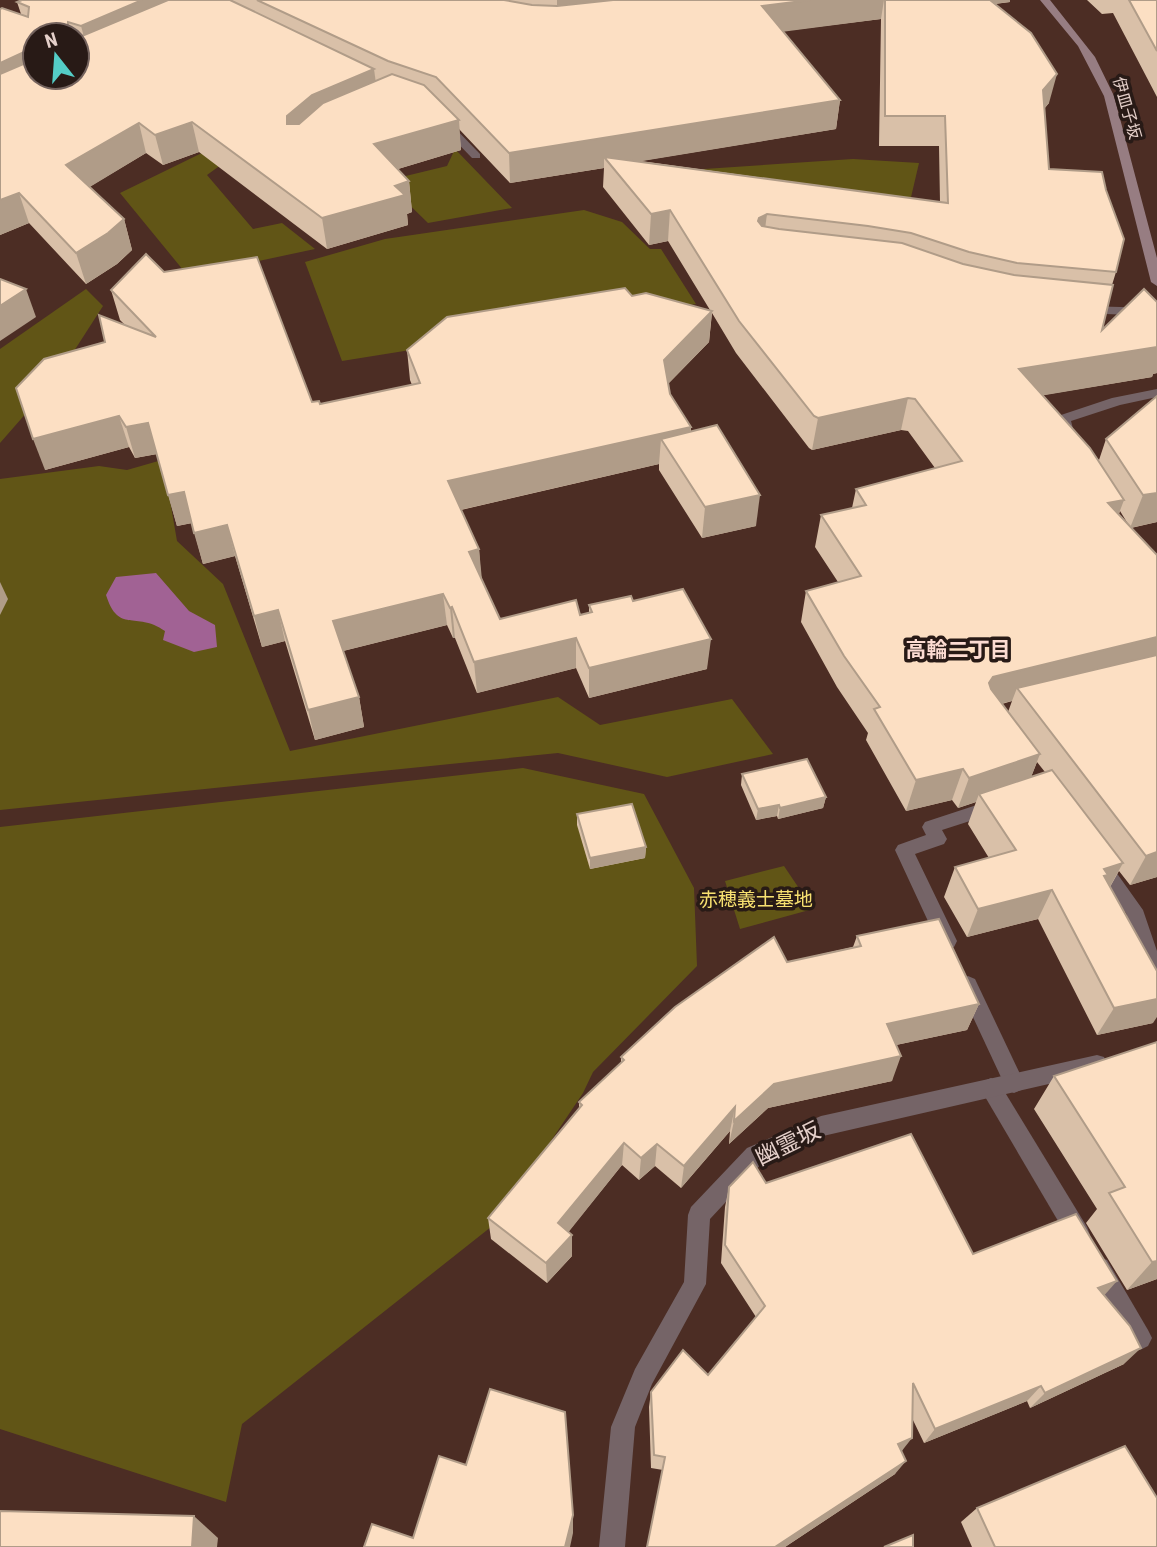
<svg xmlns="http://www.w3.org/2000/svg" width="1157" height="1547" font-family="'Roboto Condensed','Noto Sans JP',sans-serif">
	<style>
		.green { fill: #615516 }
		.water { fill: #a16294 }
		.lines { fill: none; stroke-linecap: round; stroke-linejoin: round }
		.service { fill: #756467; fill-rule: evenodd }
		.minor { fill: #756467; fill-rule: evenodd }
		.secondary { fill: #977d82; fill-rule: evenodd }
		.wall { fill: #d9c0a8; fill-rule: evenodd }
		.shaded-wall { fill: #b09c88 }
		.building { fill: #fcdfc3; stroke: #b09c88; stroke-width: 2 }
		.labels { text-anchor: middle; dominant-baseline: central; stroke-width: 7; stroke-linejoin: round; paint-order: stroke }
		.far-street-label { font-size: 16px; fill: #e5d0ca; stroke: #281a16 }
		.park-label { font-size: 19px; fill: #f7e070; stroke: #281a16 }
		.neighbourhood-label { font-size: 21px; font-weight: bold; fill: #fcdbd2; stroke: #281a16 }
		.near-street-label { font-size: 23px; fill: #e5d0ca; stroke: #281a16 }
	</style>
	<rect width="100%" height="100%" fill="#4c2d24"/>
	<g class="green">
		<polygon points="455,149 512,208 428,223 385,181 447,166"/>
		<polygon points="208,150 225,162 207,175 253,229 282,223 315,249 188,276 120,193"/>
		<polygon points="853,159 919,163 905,223 657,182 704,169"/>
		<polygon points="584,210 622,222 650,249 661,249 696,304 342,361 305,262 385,239"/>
		<polygon points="86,289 103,306 56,379 0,443 0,349"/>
		<polygon points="263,431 167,483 177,541 223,584 290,751 558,697 600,725 732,699 773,754 667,777 558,753 0,810 0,479 99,466 127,470"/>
		<polygon points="523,768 644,794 694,888 697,966 593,1072 583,1093 496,1223 242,1424 226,1502 0,1429 0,827"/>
		<polygon points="784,866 813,909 740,929 725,881"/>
	</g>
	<path class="water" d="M156,573L189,611L215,625L217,647L194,652L163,640L165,631C135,610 119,635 106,595L116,577Z"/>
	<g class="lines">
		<g class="service">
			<polygon points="441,122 449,122 480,154 480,158 472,158 441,126"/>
			<polygon points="1084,306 1157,308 1157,316 1080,313 1080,307"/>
			<polygon points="995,799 1001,801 1004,806 1001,811 942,830 947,839 944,844 915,854 957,941 954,947 947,949 940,947 895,850 898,845 926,835 922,827 925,822"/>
			<polygon points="968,976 975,979 1021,1076 1024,1083 1021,1090 1014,1093 1007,1090 958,985 961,979"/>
			<polygon points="991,1078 998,1081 1087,1227 1090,1235 1087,1243 1079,1246 1071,1243 984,1095 981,1088 984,1081"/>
			<polygon points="1099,1257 1107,1260 1148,1330 1152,1338 1148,1346 1140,1350 1132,1346 1091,1276 1088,1268 1091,1260"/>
		</g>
		<g class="minor">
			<polygon points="1157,389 1157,397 1120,405 1071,421 1076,440 1069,444 1062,440 1056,419 1058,416 1112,398"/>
			<polygon points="1099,855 1106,858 1143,910 1157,951 1157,990 1150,987 1147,981 1126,913 1090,863 1092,858"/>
			<polygon points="1097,1055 1104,1057 1107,1064 1104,1071 1097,1073 823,1136 763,1162 710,1219 706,1284 652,1384 635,1427 625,1547 599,1547 611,1427 635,1369 684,1282 688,1215 691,1207 747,1148 821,1116"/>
		</g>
		<polygon class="secondary" points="1040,0 1050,0 1095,57 1114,96 1157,258 1157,286 1151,282 1104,96 1078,46"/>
	</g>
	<g class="wall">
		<path d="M22,0H1010V2L995,4L1049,103L1044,109L1049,169L1116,272L1112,285L1102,330L1157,302V373L1153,374L1152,377L1043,395L1099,460L1106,439L1157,396V522L1131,528L1157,555V877L1130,885L1119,871L1110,887L1153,1023L1097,1035L1038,919L967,937L944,897L955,867L989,858L968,824L976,802L958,808L952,800L906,811L866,740L868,733L837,687L801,622L806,591L838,582L815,547L821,515L852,508L856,489L935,468L908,431L901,430L812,450L809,448L736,353L712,313L709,342L668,384L670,394L691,427V432L756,526L702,538L659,470V464L461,510L479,549L481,579L500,619L580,615L589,613V605L633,601L707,669L589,698L576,668L477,693L455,638H453L447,625L343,651L359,697L364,727L315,740L285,641L262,647L235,556L203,564L192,523L177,526L157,454L135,458L129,447L45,470L105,342L124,324L120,320L111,290L164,272L312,402L320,404L412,385L410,380L407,350L632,296L710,310L668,241L649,245L603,187L604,168L510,183L459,129L461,150L398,169L409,181L412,212L407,214L408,225L327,249L199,152L163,165L146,153L89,187L124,219L132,250L117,264L86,284L29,223L0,235L21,14L17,2ZM881,19L879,146H939L940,202L640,161L836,129L840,100L783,31ZM35,35H77V77H35ZM1120,511L1128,524L1119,514ZM1012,701L1008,712L1002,704ZM1037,762L1045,772L1031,777Z"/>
		<polygon points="1087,0 1157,0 1157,97 1113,13 1102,14"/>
		<polygon points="742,774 826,797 823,808 778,819 777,816 756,820 741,785"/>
		<polygon points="577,814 646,847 645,858 590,869 577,825"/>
		<polygon points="857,936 979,1004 967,1030 896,1045 892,1081 768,1108 729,1144 730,1131 681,1188 655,1166 639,1180 622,1165 568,1232 572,1235 572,1256 547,1283 491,1239 488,1218 579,1108 579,1102 621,1063 621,1057 787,962 853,947"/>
		<polygon points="1157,1042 1157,1279 1127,1290 1086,1223 1097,1209 1034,1109 1054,1076"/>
		<polygon points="766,1183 973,1254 1104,1295 1124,1364 1030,1408 1027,1401 924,1443 912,1418 895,1474 785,1547 647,1547 663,1470 651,1468 649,1407 651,1392 708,1375 756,1317 721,1263 725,1207 729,1187"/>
		<polygon points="977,1508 1157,1547 972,1547 961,1522"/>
	</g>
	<g class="shaded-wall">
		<polygon points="142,0 212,0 89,55 81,26"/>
		<polygon points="557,0 719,0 557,23"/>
		<polygon points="810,0 884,0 881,19 759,35 762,6"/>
		<polygon points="961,0 1010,0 1010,2 959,8"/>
		<polygon points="68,22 71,35 67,35"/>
		<polygon points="35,47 35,77 0,97 0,63"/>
		<polygon points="374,69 378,98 316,125 287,124 287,116 312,95"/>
		<polygon points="1057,74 1049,103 1035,119 1043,90"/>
		<polygon points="840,100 836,129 612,166 604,157 604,168 510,183 509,153"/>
		<polygon points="459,120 461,150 378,175 374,144"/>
		<polygon points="192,122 199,152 163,165 155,135"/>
		<polygon points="139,123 146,153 75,196 66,165"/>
		<polygon points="409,181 412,212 407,214 408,225 327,249 322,218 395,186"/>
		<polygon points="19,193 29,223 0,235 0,200"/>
		<polygon points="670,210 668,241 649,245 651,214"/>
		<polygon points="767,214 763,244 756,249 759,218"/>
		<polygon points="124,219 132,250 117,264 86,284 76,253"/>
		<polygon points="26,289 36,317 0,341 0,306"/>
		<polygon points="712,311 709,342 662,390 664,360"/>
		<polygon points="1157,347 1157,373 1153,374 1152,377 1010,401 1019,369"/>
		<polygon points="908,398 901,430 812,450 818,418"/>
		<polygon points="119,416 129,447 45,470 33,439"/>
		<polygon points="148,423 157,454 135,458 126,427"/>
		<polygon points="691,427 689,458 661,439 659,464 451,512 448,481"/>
		<polygon points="184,492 192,523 177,526 168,495"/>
		<polygon points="1157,493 1157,522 1130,528 1143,495"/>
		<polygon points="760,495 756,526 702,538 705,507"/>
		<polygon points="1124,500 1112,532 1108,503"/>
		<polygon points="227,525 235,556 203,564 194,533"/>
		<polygon points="479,549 482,580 469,552"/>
		<polygon points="0,582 8,599 0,615"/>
		<polygon points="443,594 447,625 339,652 333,621"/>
		<polygon points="452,607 455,638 453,638 450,608"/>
		<polygon points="278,610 285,641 262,647 254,616"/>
		<polygon points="1157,637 1157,664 1017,688 1012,701 982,708 989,683 993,677"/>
		<polygon points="576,638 576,668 477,693 474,662"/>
		<polygon points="711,639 707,669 589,698 589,668"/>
		<polygon points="359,697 364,727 315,740 308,710"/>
		<polygon points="1040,754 1028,785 979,794 976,802 958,808 969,778"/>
		<polygon points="963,769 952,800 906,811 916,780"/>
		<polygon points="826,797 823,808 778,819 780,808"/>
		<polygon points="779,805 777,816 756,820 758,809"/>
		<polygon points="646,847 645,858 590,869 590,858"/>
		<polygon points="1157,852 1157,877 1130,885 1146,856"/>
		<polygon points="1123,863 1107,892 1097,896 1104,869"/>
		<polygon points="1052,890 1038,919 967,937 978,909"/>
		<polygon points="1157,999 1157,1017 1153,1023 1097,1035 1114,1008"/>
		<polygon points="979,1004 967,1030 877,1049 887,1024"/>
		<polygon points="901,1056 892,1081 768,1108 729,1144 734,1121 774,1084"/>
		<polygon points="735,1107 730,1131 681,1188 684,1166"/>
		<polygon points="624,1143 622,1165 559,1244 558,1223"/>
		<polygon points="657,1144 655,1166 639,1180 641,1158"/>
		<polygon points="572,1235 572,1256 547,1283 546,1263"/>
		<polygon points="1157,1261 1157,1279 1127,1290 1152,1262"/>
		<polygon points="1117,1281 1101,1299 1098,1288"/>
		<polygon points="1141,1348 1124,1364 1030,1408 1045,1393"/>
		<polygon points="1041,1386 1027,1401 924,1443 935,1429"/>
		<polygon points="912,1438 901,1452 898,1444"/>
		<polygon points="906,1461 895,1474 785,1547 775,1547"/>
		<polygon points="573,1515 573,1533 570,1547 565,1547"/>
		<polygon points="194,1516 218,1538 217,1547 192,1547"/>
	</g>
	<g class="building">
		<polygon points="22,0 142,0 81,26 68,22 67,35 35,35 35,47 0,63 0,9 2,8 28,17 29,7 17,2"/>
		<polygon points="168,0 230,0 374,69 312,95 287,116 287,124 299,124 323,103 392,74 424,85 459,120 374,144 409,181 395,186 405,195 322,218 192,122 155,135 139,123 66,165 124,219 108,233 76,253 19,193 0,200 0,74 35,59 35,77 77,77 77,38"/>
		<polygon points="257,0 504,0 532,5 557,6 613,0 810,0 762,6 840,100 509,153 436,77 388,61"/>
		<polygon points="885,0 990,0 1031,33 1057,74 1043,90 1049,169 1102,172 1106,190 1124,239 1116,272 1017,263 969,252 911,233 868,226 767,214 759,218 758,221 762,226 779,229 902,243 963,264 1014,275 1113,285 1102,330 1144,289 1157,302 1157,347 1019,369 1090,448 1124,500 1108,503 1157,555 1157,637 993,677 989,683 991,689 1040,754 969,778 963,769 916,780 874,709 880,707 844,656 806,591 861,576 821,515 866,505 856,489 962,461 915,399 908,398 818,418 814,416 739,321 670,210 651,214 604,157 948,203 945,116 885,116"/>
		<polygon points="1129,0 1157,0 1157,51"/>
		<polygon points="146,254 164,272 257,257 312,402 319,401 320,404 420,383 407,350 447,317 625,288 632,296 646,293 712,311 664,360 670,394 691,427 448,481 479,549 469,552 500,619 576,600 580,615 592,612 589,605 631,596 633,601 683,589 711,639 589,668 576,638 474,662 452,607 450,608 443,594 333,621 359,697 308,710 278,610 254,616 227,525 194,533 184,492 168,495 148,423 126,427 119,416 33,439 16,388 44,359 105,342 99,315 156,337 111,290"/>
		<polygon points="0,279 26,289 0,306"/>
		<polygon points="1157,396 1157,493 1143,495 1106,439"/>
		<polygon points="717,425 760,495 705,507 661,439"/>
		<polygon points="1157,655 1157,852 1146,856 1017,688"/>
		<polygon points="807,759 826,797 780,808 779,805 758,809 742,774"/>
		<polygon points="1052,770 1123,863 1104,869 1108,875 1104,876 1157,971 1157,999 1114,1008 1052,890 978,909 955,867 1016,850 979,794"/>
		<polygon points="632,804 646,847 590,858 577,814"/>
		<polygon points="939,919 979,1004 887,1024 901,1056 774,1084 734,1121 735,1107 684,1166 657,1144 641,1158 624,1143 558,1223 572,1235 546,1263 488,1218 582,1105 579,1102 624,1060 621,1057 675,1007 774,937 787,962 861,946 857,936"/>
		<polygon points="1157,1042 1157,1261 1152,1262 1109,1193 1125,1187 1054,1076"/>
		<polygon points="911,1134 973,1254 1076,1214 1117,1281 1098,1288 1130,1326 1141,1348 1045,1393 1041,1386 935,1429 913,1383 912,1438 898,1444 906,1461 775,1547 647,1547 665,1457 654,1455 651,1392 683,1350 708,1375 765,1306 725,1245 729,1187 753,1162 766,1183"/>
		<polygon points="490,1389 565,1412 573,1515 565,1547 364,1547 372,1524 413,1538 439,1456 466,1465"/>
		<polygon points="1125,1446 1157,1498 1157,1547 995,1547 977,1508"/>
		<polygon points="0,1511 194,1516 192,1547 0,1547"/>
		<polygon points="913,1535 913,1547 884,1547"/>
	</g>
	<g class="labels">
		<g class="far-street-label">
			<text transform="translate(1127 108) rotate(74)">伊皿子坂</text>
		</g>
		<g class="park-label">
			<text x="756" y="899">赤穂義士墓地</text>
		</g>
		<g class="neighbourhood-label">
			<text x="958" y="650">高輪二丁目</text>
		</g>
		<g class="near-street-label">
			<text transform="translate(788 1144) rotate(-26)">幽霊坂</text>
		</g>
	</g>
	<g transform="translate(56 56) rotate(343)"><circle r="33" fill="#281a16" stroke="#74635e" stroke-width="2"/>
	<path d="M0-5L12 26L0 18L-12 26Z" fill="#54cdc7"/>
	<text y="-10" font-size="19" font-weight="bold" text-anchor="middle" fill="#e5d0ca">N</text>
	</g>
</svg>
